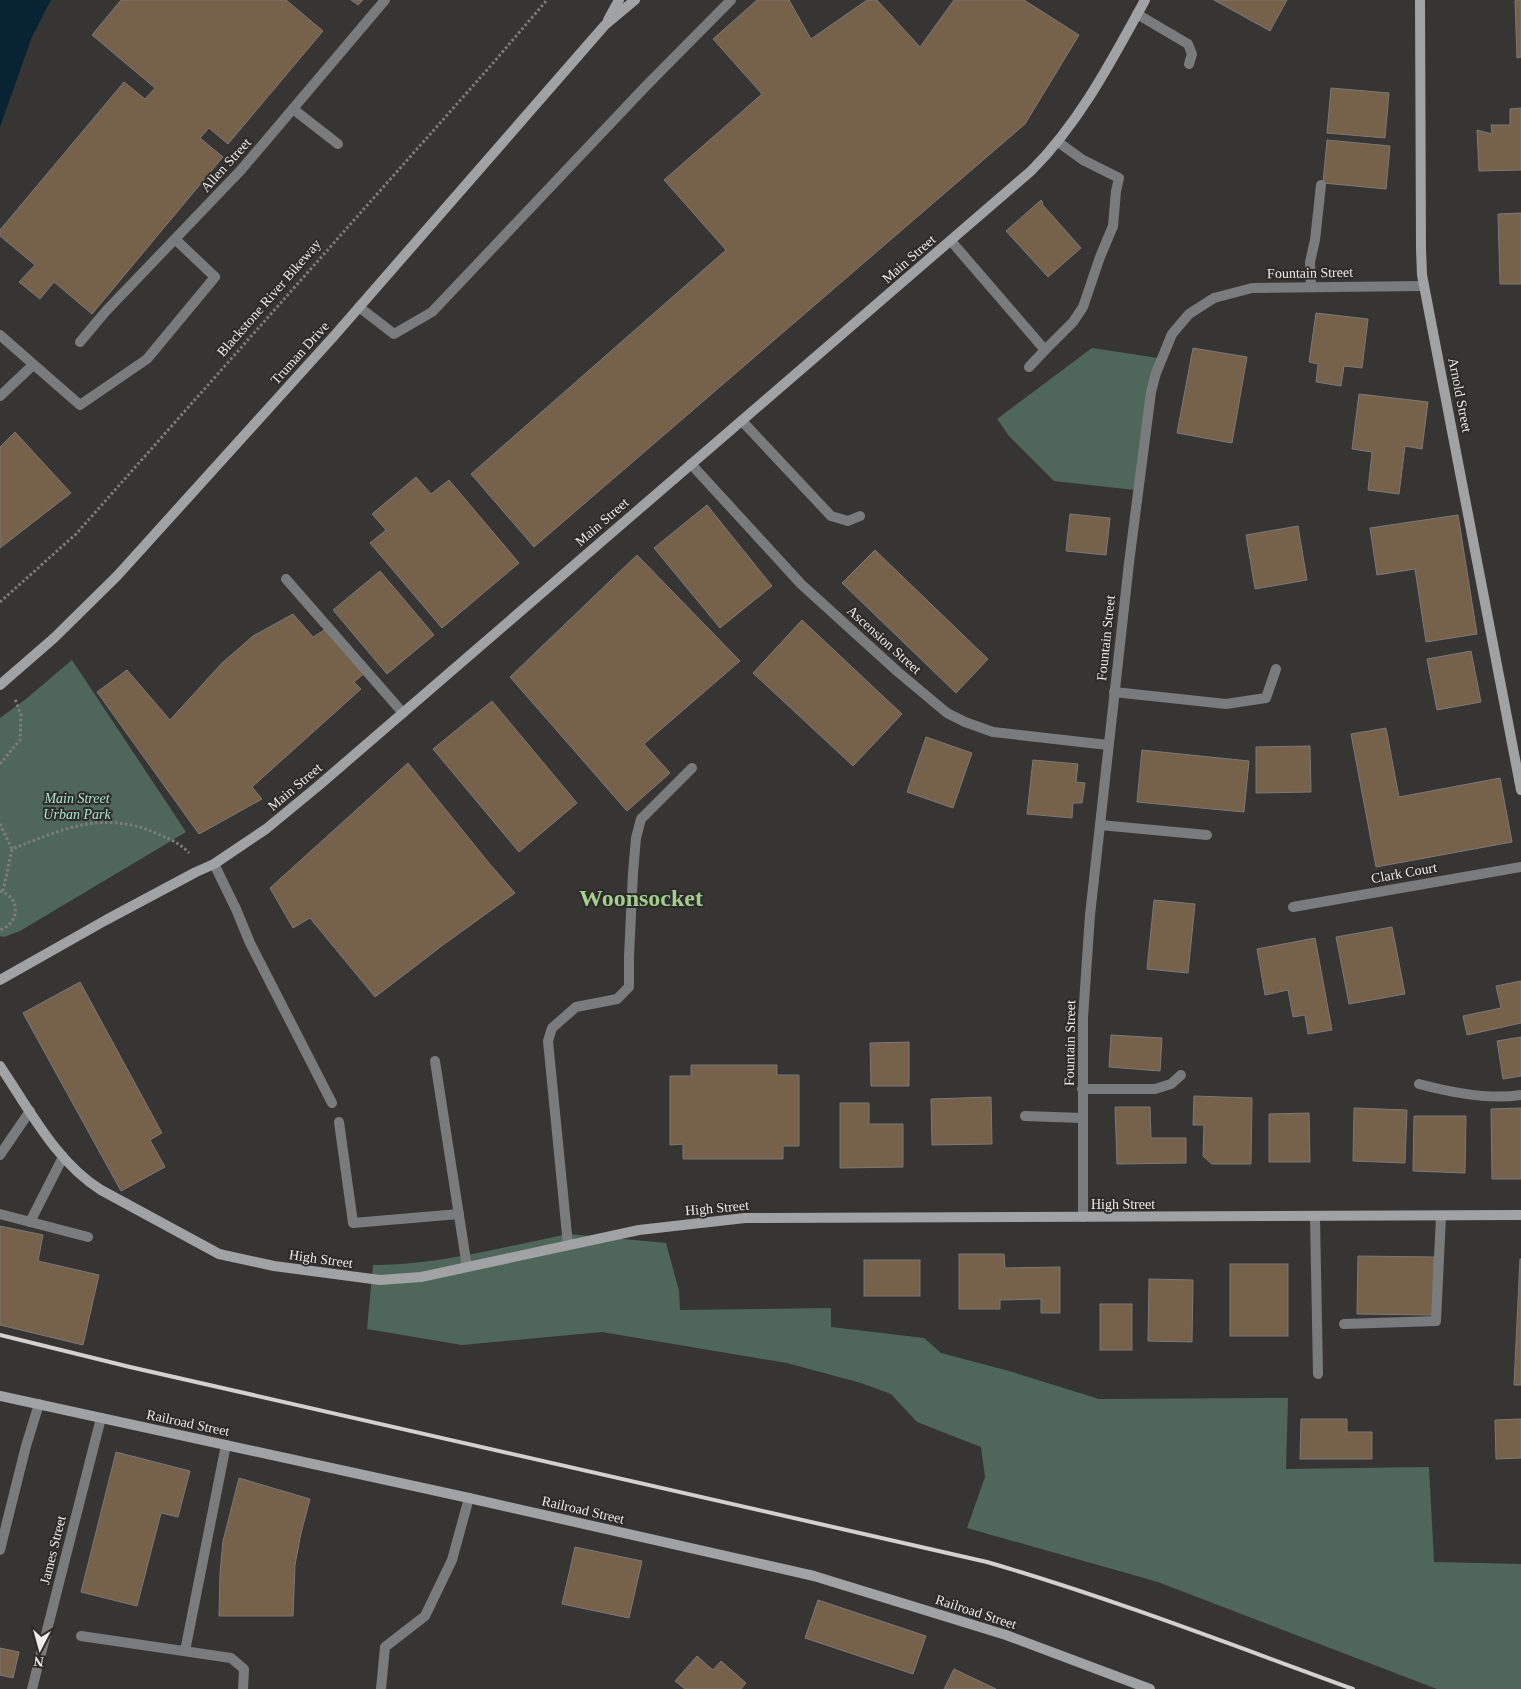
<svg xmlns="http://www.w3.org/2000/svg" width="1521" height="1689" font-family="'Times New Roman',serif">
	<style>
		.green { fill: #4f675b }
		.water { fill: #082433 }
		.building { fill: #76614b; stroke: #7b7977 }
		.lines { fill: none; stroke-linecap: round; stroke-linejoin: round }
		.path { stroke: #7f7d7c; stroke-width: 3; stroke-dasharray: 2.5 2.5; stroke-linecap: butt }
		.lane { stroke: #7a7b7c; stroke-width: 10 }
		.street { stroke: #7a7b7c; stroke-width: 10 }
		.secondary { stroke: #a1a2a4; stroke-width: 10 }
		.rail { stroke: #d2d1d0; stroke-width: 4 }
		.labels { text-anchor: middle; dominant-baseline: central; stroke-width: 4; stroke-linejoin: round; paint-order: stroke }
		.street-label { font-size: 14px; fill: #edeceb; stroke: #2d2b29 }
		.park-label { font-size: 14px; font-style: italic; fill: #ace7ca; stroke: #2d2b29 }
		.town-label { font-size: 24px; font-weight: bold; fill: #a2ce8e; stroke: #2d2b29 }
	</style>
	<rect width="100%" height="100%" fill="#373533"/>
	<g class="green">
		<polygon points="1092,348 1158,358 1135,490 1054,481 1009,436 997,419"/>
		<polygon points="72,660 186,832 20,931 4,937 0,936 0,718 26,699"/>
		<path d="M569,1234L666,1243L679,1291L680,1310L831,1308V1327L924,1338L941,1353L1009,1371L1099,1399L1288,1398L1286,1469L1429,1467L1434,1562L1521,1564V1689H1437L1158,1582L967,1528L985,1477L981,1447L917,1422L891,1394L861,1383L787,1363L602,1332L462,1345L367,1329L373,1265C436,1266 506,1246 569,1234Z"/>
	</g>
	<polygon class="water" points="0,0 51,0 32,37 0,127"/>
	<g class="building">
		<polygon points="121,0 286,0 323,31 228,144 209,128 200,138 223,157 92,314 54,282 40,299 19,282 35,265 0,236 0,230 124,82 145,99 155,88 92,35"/>
		<polygon points="351,0 363,0 358,5"/>
		<polygon points="757,0 789,0 811,39 867,0 877,0 920,47 954,0 1024,0 1079,35 1025,124 534,547 471,474 726,250 664,180 762,94 713,39"/>
		<polygon points="1214,0 1287,0 1270,31"/>
		<polygon points="1515,0 1521,0 1521,57 1517,58"/>
		<polygon points="1331,88 1389,93 1385,138 1327,133"/>
		<polygon points="1521,108 1521,170 1479,171 1477,130 1492,134 1491,125 1510,125 1510,109"/>
		<polygon points="1327,140 1390,146 1386,189 1323,183"/>
		<polygon points="1041,200 1043,203 1042,204 1081,248 1048,277 1006,231"/>
		<polygon points="1521,213 1521,284 1500,284 1498,214"/>
		<polygon points="1316,313 1368,319 1362,368 1344,366 1341,386 1316,382 1318,364 1309,362"/>
		<polygon points="1193,348 1247,357 1232,443 1177,433"/>
		<polygon points="1359,394 1428,402 1422,449 1405,446 1399,494 1368,490 1372,452 1352,449"/>
		<polygon points="15,432 71,493 0,548 0,447"/>
		<polygon points="416,477 431,494 449,480 519,563 442,628 370,543 386,530 372,514"/>
		<polygon points="707,505 772,586 720,628 654,548"/>
		<polygon points="1070,514 1110,518 1106,555 1066,551"/>
		<polygon points="1458,515 1477,634 1426,642 1415,569 1377,575 1370,528"/>
		<polygon points="1298,526 1307,580 1255,589 1246,535"/>
		<polygon points="875,550 988,659 956,693 842,583"/>
		<polygon points="637,555 740,661 644,744 670,773 627,811 510,677"/>
		<polygon points="380,571 434,635 387,674 333,610"/>
		<polygon points="293,614 313,637 326,629 365,673 354,682 361,689 252,787 262,799 199,834 97,692 127,670 170,720 222,663 253,636"/>
		<polygon points="802,620 902,714 853,766 753,673"/>
		<polygon points="1471,651 1481,702 1437,710 1427,659"/>
		<polygon points="492,701 577,803 519,852 433,749"/>
		<polygon points="1386,728 1399,797 1500,778 1512,842 1376,867 1351,734"/>
		<polygon points="926,737 972,753 953,808 907,792"/>
		<polygon points="1310,746 1311,792 1256,793 1256,747"/>
		<polygon points="1142,750 1249,761 1244,812 1137,802"/>
		<polygon points="1033,760 1078,764 1076,782 1085,783 1082,803 1073,803 1072,818 1027,814"/>
		<polygon points="408,763 489,863 515,893 443,945 375,997 310,918 293,928 270,888"/>
		<polygon points="1154,900 1195,904 1188,973 1147,969"/>
		<polygon points="1392,927 1405,994 1349,1004 1336,937"/>
		<polygon points="1315,938 1332,1030 1308,1034 1305,1015 1293,1017 1288,990 1265,995 1257,949"/>
		<polygon points="1521,981 1521,1023 1467,1035 1463,1016 1501,1008 1496,986"/>
		<polygon points="80,982 162,1133 150,1140 165,1167 121,1191 23,1013"/>
		<polygon points="1111,1035 1162,1038 1160,1071 1109,1067"/>
		<polygon points="1521,1037 1521,1076 1503,1079 1497,1041"/>
		<polygon points="909,1042 909,1086 871,1086 870,1043"/>
		<polygon points="691,1065 777,1065 777,1075 799,1075 799,1146 783,1146 783,1159 683,1159 683,1144 670,1145 670,1076 691,1076"/>
		<polygon points="1194,1096 1252,1098 1251,1164 1212,1164 1203,1156 1204,1125 1193,1125"/>
		<polygon points="991,1097 992,1144 932,1145 931,1099"/>
		<polygon points="840,1103 869,1103 869,1124 903,1124 903,1167 840,1168"/>
		<polygon points="1115,1107 1150,1107 1151,1138 1186,1138 1186,1163 1117,1164"/>
		<polygon points="1354,1108 1407,1110 1405,1163 1353,1161"/>
		<polygon points="1521,1108 1521,1179 1492,1179 1491,1109"/>
		<polygon points="1309,1113 1310,1162 1269,1162 1269,1114"/>
		<polygon points="1414,1116 1466,1116 1465,1173 1413,1171"/>
		<polygon points="0,1226 43,1235 38,1261 99,1275 83,1345 0,1325"/>
		<polygon points="959,1254 1004,1254 1005,1268 1060,1267 1060,1313 1041,1313 1041,1299 1000,1300 1000,1309 959,1309"/>
		<polygon points="1358,1256 1434,1257 1432,1315 1357,1314"/>
		<polygon points="1520,1259 1521,1259 1521,1385 1514,1385"/>
		<rect x="864" y="1260" width="56" height="36"/>
		<rect x="1230" y="1264" width="58" height="72"/>
		<polygon points="1149,1279 1193,1280 1192,1342 1148,1341"/>
		<rect x="1100" y="1304" width="32" height="46"/>
		<polygon points="1301,1419 1347,1419 1347,1432 1372,1432 1372,1459 1300,1459"/>
		<polygon points="1521,1419 1521,1458 1496,1459 1495,1420"/>
		<polygon points="116,1452 190,1471 178,1517 161,1513 137,1606 81,1592"/>
		<polygon points="239,1478 310,1499 301,1533 295,1565 293,1616 219,1616 220,1573 223,1541"/>
		<polygon points="575,1547 642,1561 629,1618 562,1604"/>
		<polygon points="818,1600 926,1636 913,1674 805,1638"/>
		<polygon points="0,1648 19,1652 13,1678 0,1675"/>
		<polygon points="697,1656 713,1670 721,1661 746,1683 741,1689 685,1689 675,1681"/>
		<polygon points="954,1669 996,1689 944,1689"/>
	</g>
	<g class="lines">
		<g class="path">
			<polyline points="0,602 76,534 487,70 547,0"/>
			<polyline points="0,764 20,740 21,715 15,699"/>
			<path d="M0,824L12,849C63,829 102,810 156,833C169,839 179,842 189,853"/>
			<path d="M0,891C21,897 20,923 0,930"/>
			<polyline points="3,891 12,849"/>
		</g>
		<g class="lane">
			<polyline points="1137,14 1188,44 1192,54 1189,64"/>
			<polyline points="293,109 338,144"/>
			<polyline points="951,241 1045,350 1073,322 1083,307 1100,257 1113,226 1116,191 1119,178 1083,160 1058,142"/>
			<polyline points="1311,286 1310,262 1315,240 1321,185"/>
			<polyline points="359,307 394,334 432,312 645,87 731,0"/>
			<polyline points="0,335 80,405 147,359 215,277 176,240"/>
			<polyline points="1029,367 1045,350"/>
			<polyline points="0,396 33,365"/>
			<polyline points="742,421 831,516 848,521 860,516"/>
			<polyline points="286,579 403,713"/>
			<polyline points="1114,692 1226,704 1266,698 1276,669"/>
			<polyline points="1100,825 1207,835"/>
			<polyline points="214,864 236,909 250,943 332,1103"/>
			<polyline points="435,1061 467,1267"/>
			<path d="M1419,1084C1449,1092 1490,1100 1521,1095"/>
			<polyline points="1082,1089 1155,1089 1171,1084 1181,1075"/>
			<polyline points="1025,1116 1082,1118"/>
			<polyline points="339,1122 353,1223 459,1214"/>
			<polyline points="0,1155 30,1111"/>
			<polyline points="0,1214 88,1237"/>
			<polyline points="1315,1217 1318,1374"/>
			<polyline points="30,1222 63,1157"/>
			<polyline points="568,1245 548,1041 552,1028 576,1007 617,999 629,987 629,956 633,873 636,838 641,819 692,768"/>
			<polyline points="1344,1324 1436,1321 1441,1216"/>
			<polyline points="0,1550 26,1446 39,1404"/>
			<polyline points="81,1636 231,1658 244,1669 243,1689"/>
			<polyline points="185,1651 226,1445"/>
			<polyline points="381,1689 385,1647 425,1616 452,1560 469,1498"/>
		</g>
		<g class="street">
			<polyline points="80,342 106,311 241,170 385,0"/>
			<polyline points="691,464 801,584 898,672 947,713 965,722 993,732 1108,745"/>
			<polyline points="1293,907 1521,867"/>
			<polyline points="1083,1217 1083,1018 1090,915 1129,563 1151,392 1156,373 1172,334 1189,314 1214,298 1252,288 1424,286"/>
			<polyline points="32,1689 101,1418"/>
		</g>
		<g class="secondary">
			<polyline points="1420,0 1421,249 1422,275 1521,790"/>
			<polyline points="608,20 619,0"/>
			<polyline points="0,685 54,638 117,576 334,336 605,25 635,0"/>
			<path d="M0,980L106,920L196,872L214,864L266,829L317,787L1031,171C1080,122 1112,60 1145,0"/>
			<path d="M0,1066C29,1109 56,1162 101,1190L219,1254L274,1266L380,1280L421,1277L639,1230L745,1218L1521,1215"/>
			<polyline points="0,1396 469,1498 814,1576 1006,1635 1150,1689"/>
		</g>
		<path class="rail" d="M0,1335L130,1367L987,1562C1111,1598 1232,1645 1353,1689"/>
	</g>
	<g class="labels">
		<g class="street-label">
			<text transform="translate(226 165) rotate(-48)">Allen Street</text>
			<text transform="translate(909 259) rotate(-41)">Main Street</text>
			<text transform="translate(1310 273) rotate(-1)">Fountain Street</text>
			<text transform="translate(269 298) rotate(-49)">Blackstone River Bikeway</text>
			<text transform="translate(300 353) rotate(-48)">Truman Drive</text>
			<text transform="translate(1460 395) rotate(79)">Arnold Street</text>
			<text transform="translate(602 522) rotate(-41)">Main Street</text>
			<text transform="translate(1106 638) rotate(-84)">Fountain Street</text>
			<text transform="translate(884 640) rotate(42)">Ascension Street</text>
			<text transform="translate(295 787) rotate(-40)">Main Street</text>
			<text transform="translate(1404 873) rotate(-10)">Clark Court</text>
			<text transform="translate(1070 1043) rotate(-89)">Fountain Street</text>
			<text x="1123" y="1204">High Street</text>
			<text transform="translate(717 1208) rotate(-5)">High Street</text>
			<text transform="translate(321 1259) rotate(8)">High Street</text>
			<text transform="translate(188 1423) rotate(12)">Railroad Street</text>
			<text transform="translate(583 1510) rotate(13)">Railroad Street</text>
			<text transform="translate(53 1550) rotate(-76)">James Street</text>
			<text transform="translate(976 1612) rotate(18)">Railroad Street</text>
		</g>
		<g class="park-label">
			<text x="77" y="798">Main Street<tspan x="77" dy="16">Urban Park</tspan></text>
		</g>
		<g class="town-label">
			<text x="641" y="898">Woonsocket</text>
		</g>
	</g>
	<g transform="translate(40 1649) rotate(186)" stroke="#2d2b29" stroke-width="4" paint-order="stroke">
	<path d="M0-4L9 19L0 12L-9 19Z" fill="#edeceb"/>
	<text y="-8" font-size="14" font-weight="bold" text-anchor="middle" fill="#edeceb">N</text>
	</g>
</svg>
